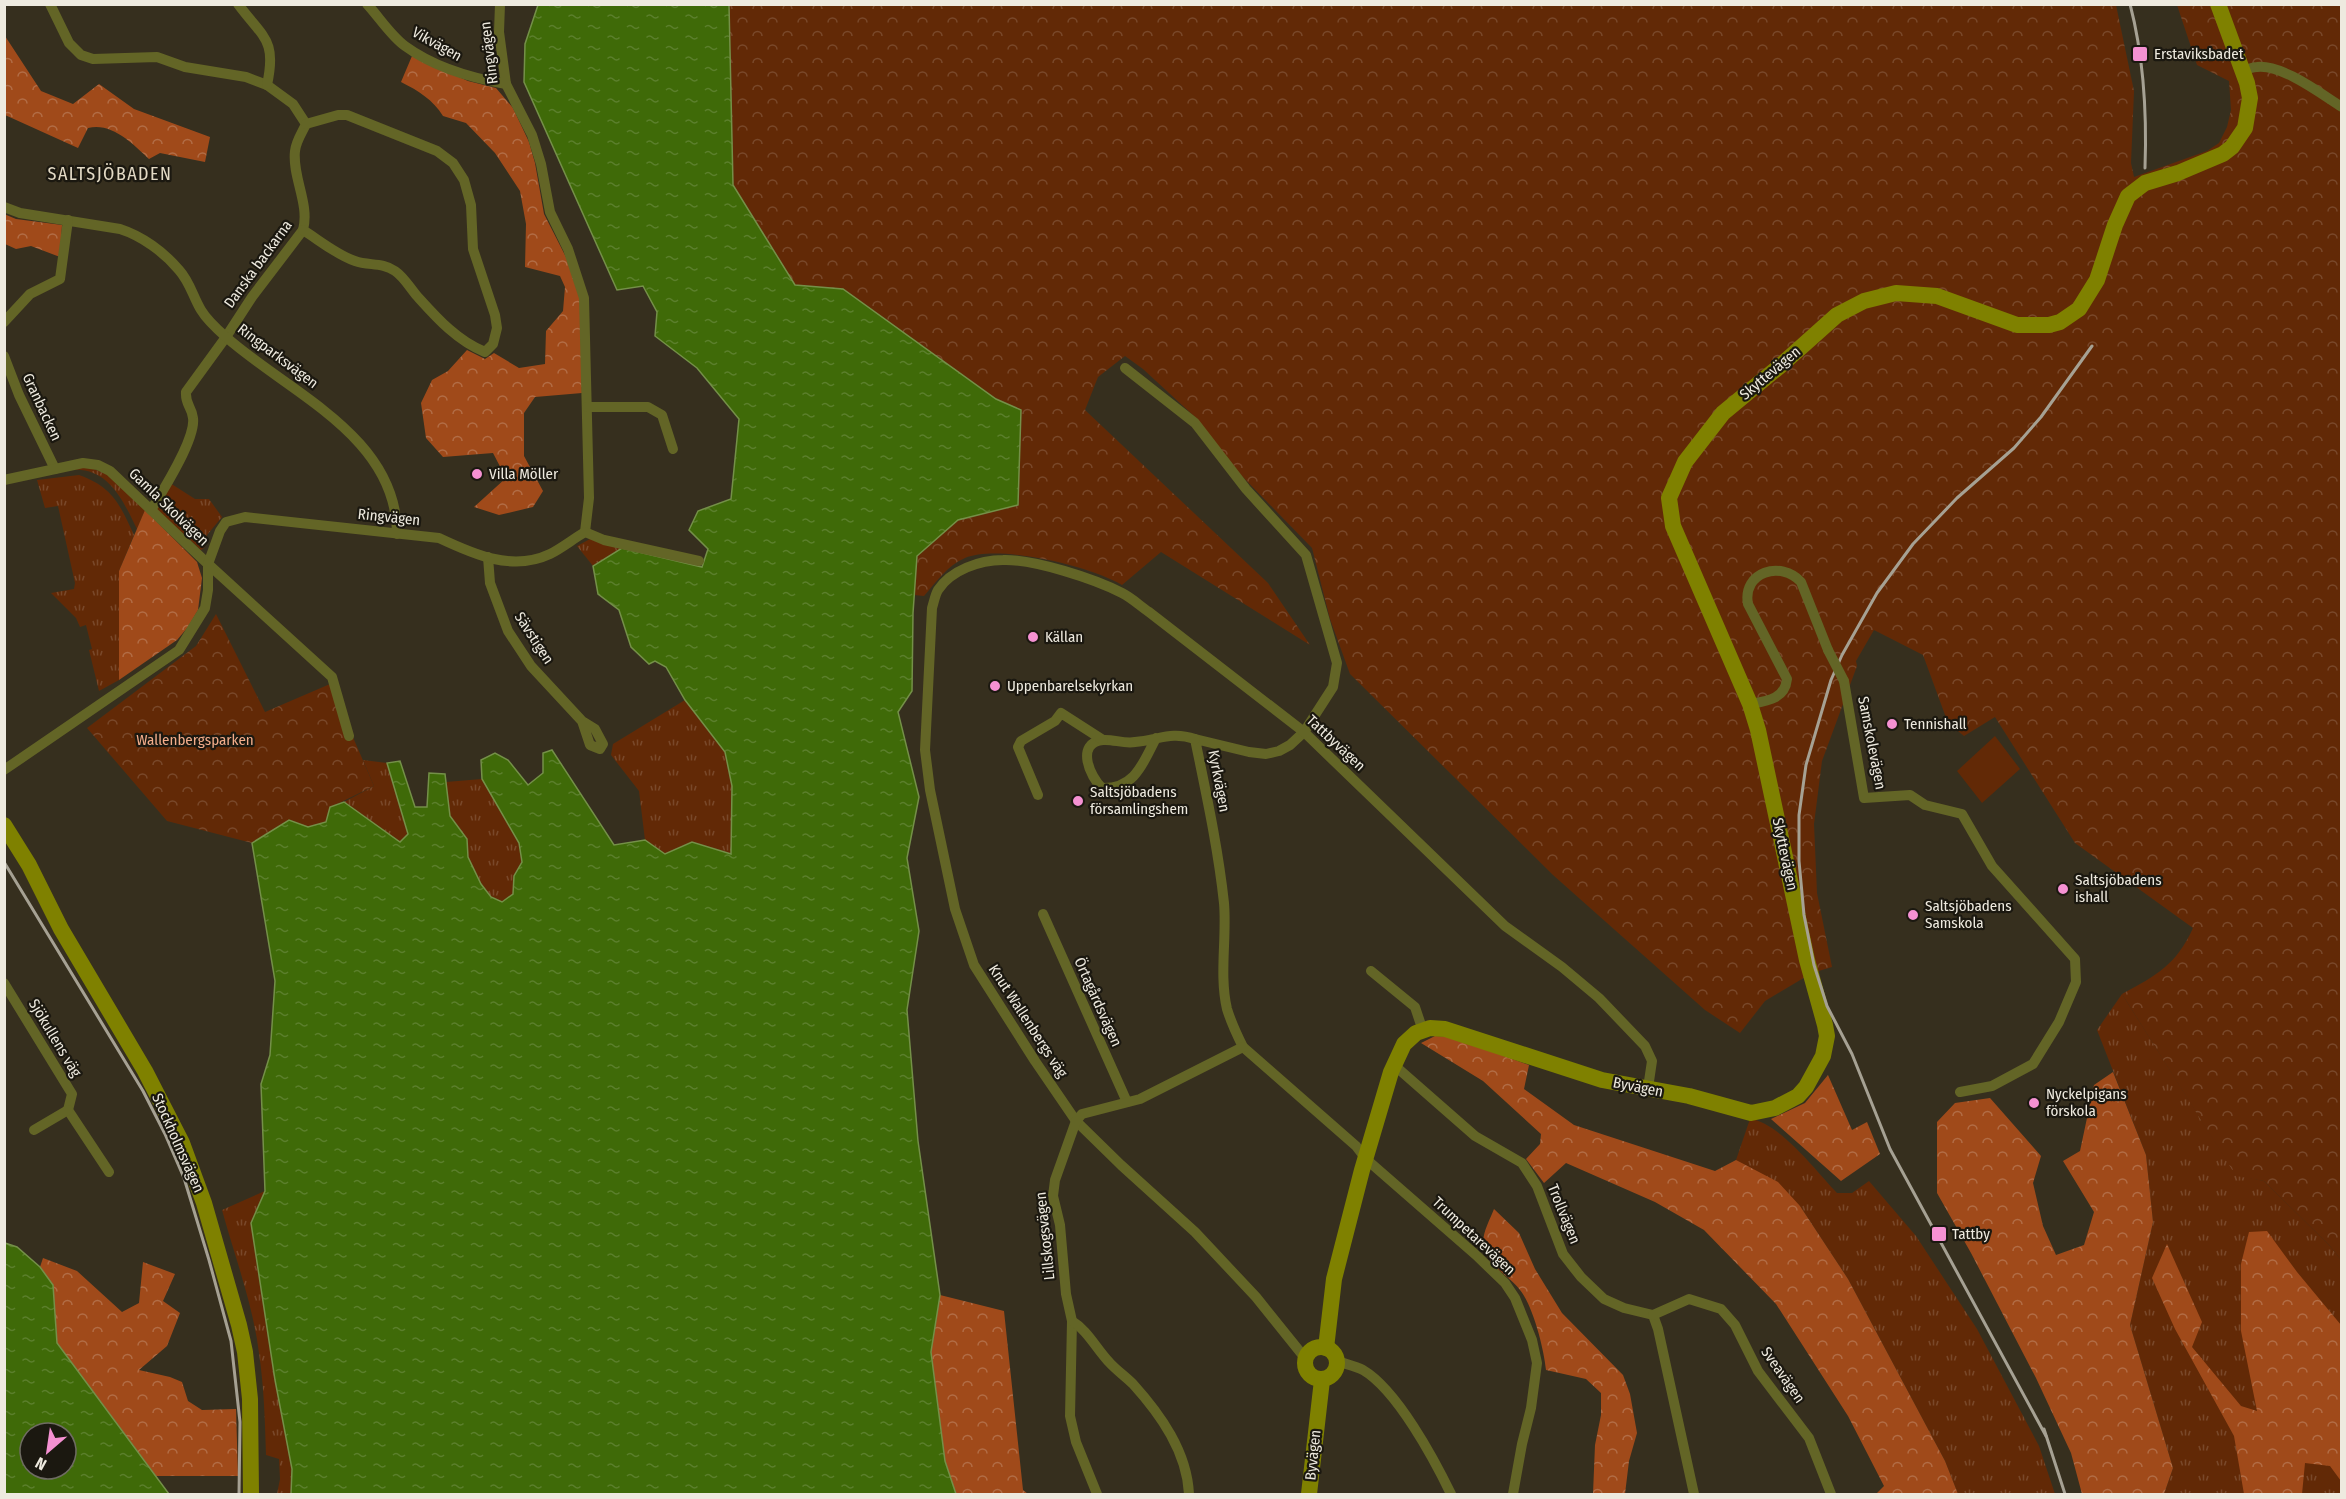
<svg xmlns="http://www.w3.org/2000/svg" width="2346" height="1499" font-family="'Fira Sans Condensed',sans-serif">
	<style>
		.grass { fill: url(#grass-tufts) }
		.forest { fill: url(#forest-crowns) }
		.park { fill: url(#park-crowns) }
		.pitch { fill: #622906 }
		.water { fill: url(#water-ripples); stroke: #749048; stroke-width: 1.5; fill-rule: evenodd }
		.lines { fill: none; stroke-linecap: round; stroke-linejoin: round }
		.street { stroke: #636526; stroke-width: 10 }
		.secondary { stroke: #7f8100; stroke-width: 16 }
		.rail { stroke: #a6a193; stroke-width: 3 }
		.street-bridge { stroke: #636526; stroke-width: 10 }
		.poi-dot { fill: #f591d2; stroke: #1b1810; stroke-width: 2 }
		.labels { text-anchor: middle; dominant-baseline: central; stroke-width: 4.5; stroke-linejoin: round; paint-order: stroke }
		.street-label { font-size: 15px; fill: #eeeadf; stroke: #1b1810 }
		.poi-label { font-size: 15px; fill: #eeeadf; stroke: #1b1810; text-anchor: start }
		.park-label { font-size: 15px; fill: #f3ad8b; stroke: #1b1810 }
		.quarter-label { font-size: 18px; letter-spacing: 1.5px; fill: #e3dac5; stroke: #1b1810 }
	</style>
	<defs>
		<pattern id="grass-tufts" width="24" height="20" patternUnits="userSpaceOnUse" patternTransform="scale(1.5)"><rect width="24" height="20" fill="#622906"/><path d="M3 7l-1-3M5 7V3M7 7l1-3M15 17l-1-3M17 17v-4M19 17l1-3" fill="none" stroke="#79482a"/></pattern>
		<pattern id="forest-crowns" width="20" height="18" patternUnits="userSpaceOnUse" patternTransform="scale(1.5)"><rect width="20" height="18" fill="#a04a1a"/><path d="M2 6a3 3 0 1 1 6 0M12 15a3 3 0 1 1 6 0" fill="none" stroke="#b26d46"/></pattern>
		<pattern id="park-crowns" width="20" height="18" patternUnits="userSpaceOnUse" patternTransform="scale(1.5)"><rect width="20" height="18" fill="#622906"/><path d="M2 6a3 3 0 1 1 6 0M12 15a3 3 0 1 1 6 0" fill="none" stroke="#79482a"/></pattern>
		<pattern id="water-ripples" width="26" height="14" patternUnits="userSpaceOnUse" patternTransform="scale(1.5)"><rect width="26" height="14" fill="#3f6a08"/><path d="M2 4q2-2 4 0t4 0M15 11q2-2 4 0t4 0" fill="none" stroke="#5b7f2c"/></pattern>
	</defs>
	<rect width="100%" height="100%" fill="#362f1e"/>
	<g class="grass">
		<path d="M83,465L109,475L145,510L137,529C125,505 112,473 81,470C74,469 65,471 58,472Z"/>
		<path d="M79,475C113,487 120,505 134,535L119,571V680L99,691L89,650L92,649L86,625L80,627L76,618L51,593L74,589L75,583L58,506L45,508L37,480Z"/>
		<polygon points="170,483 195,499 209,499 222,517 207,535 204,548 201,550 155,508"/>
		<polygon points="590,539 622,548 593,566 577,546"/>
		<polygon points="685,700 725,752 732,786 731,854 692,842 665,854 645,840 639,791 611,755 613,744"/>
		<polygon points="363,760 387,763 408,834 400,842 344,802 374,786"/>
		<polygon points="482,779 519,843 522,862 514,876 514,894 502,902 491,897 481,884 468,857 467,839 450,816 446,782"/>
		<polygon points="2122,994 2236,1175 2264,1181 2330,1246 2341,1260 2341,1494 2164,1494 2173,1468 2130,1325 2153,1222 2146,1155 2097,1030"/>
		<path d="M1750,1119C1779,1122 1817,1172 1837,1193H1852L1869,1181L1916,1236L1977,1329L2039,1446L2055,1494H1958L1945,1461L1848,1279L1800,1206L1736,1160Z"/>
		<path d="M265,1191L251,1223L275,1380L292,1469L291,1494H277L280,1479L279,1459L266,1455C265,1421 264,1387 259,1353C253,1305 235,1257 222,1210Z"/>
	</g>
	<g class="forest">
		<path d="M5,36L41,91L73,104L99,84L134,109L210,137L205,162L160,153L149,159C133,144 112,122 88,128L78,148L5,115Z"/>
		<path d="M412,56L468,81L496,88L513,108L529,142L535,163L544,214L568,261L580,299L582,393L535,397L524,413V456L543,491L533,507L499,515L474,507L506,478L493,453L443,457L426,438L421,403L432,380L448,371L467,350L485,359L494,353L519,368L545,364L546,331L563,311L565,287L560,276L525,267L526,224L520,191L495,153L466,123L443,116C433,100 419,91 401,82Z"/>
		<polygon points="4,214 16,219 62,225 60,257 31,246 16,249 5,244"/>
		<polygon points="145,510 197,562 202,578 198,610 188,627 177,640 119,680 119,571"/>
		<polygon points="1435,1036 1452,1037 1529,1065 1524,1089 1574,1125 1715,1171 1736,1160 1778,1182 1800,1206 1848,1279 1945,1461 1958,1494 1876,1494 1884,1486 1848,1416 1776,1304 1704,1230 1655,1202 1566,1163 1544,1183 1526,1159 1540,1144 1541,1134 1483,1081 1421,1043"/>
		<polygon points="2113,1072 2146,1155 2153,1222 2130,1325 2173,1468 2164,1494 2082,1494 2071,1453 2036,1378 1971,1253 1937,1193 1937,1122 1955,1103 1990,1098 2041,1156 2033,1183 2043,1226 2056,1255 2084,1245 2094,1212 2063,1161 2080,1151 2094,1085"/>
		<polygon points="1828,1075 1852,1130 1867,1122 1880,1154 1841,1181 1771,1119 1805,1103"/>
		<path d="M1494,1209L1519,1233L1535,1269L1562,1313L1623,1375L1630,1394L1637,1433L1629,1461L1625,1494H1593L1595,1445L1601,1415V1393L1586,1379L1546,1370C1544,1349 1533,1306 1520,1290C1510,1276 1489,1267 1484,1249C1480,1236 1490,1220 1494,1209Z"/>
		<polygon points="2267,1231 2297,1272 2341,1325 2341,1481 2330,1466 2305,1463 2302,1494 2244,1494 2234,1436 2175,1329 2152,1278 2167,1244 2202,1322 2192,1347 2241,1406 2257,1411 2241,1331 2241,1264 2249,1232"/>
		<polygon points="43,1258 77,1271 122,1312 139,1303 143,1262 175,1274 163,1301 180,1313 167,1346 139,1370 170,1377 182,1382 188,1401 202,1410 236,1409 238,1476 156,1476 57,1343 53,1286 40,1267"/>
		<polygon points="940,1295 1004,1311 1023,1490 1028,1494 956,1494 945,1461 931,1352"/>
	</g>
	<g class="park">
		<path d="M652,4L2116,5L2134,91L2131,163L2134,177L2207,151L2219,143L2227,127L2231,110L2229,81L2197,65L2177,5H2341V1260L2330,1246L2264,1181L2236,1176L2122,994C2157,975 2176,965 2193,928L2075,843L1995,717L1964,736L1948,723L1923,655L1874,630L1856,661L1857,666L1822,761L1814,824L1817,893L1832,967L1812,973L1765,1001L1740,1033L1705,1010L1553,875L1350,674L1330,619L1312,548L1239,473L1195,417L1143,369L1125,356L1098,377L1085,410L1268,583L1310,645L1161,552L1122,585C1090,566 999,544 965,558C947,566 936,582 924,596L914,595L765,351Z"/>
		<polygon points="216,614 265,712 330,684 374,786 331,807 326,822 308,827 289,820 252,843 167,821 87,728 196,646"/>
	</g>
	<polygon class="pitch" points="1995,736 2020,769 1982,803 1957,771"/>
	<g class="water">
		<polygon points="538,5 729,5 733,185 795,285 843,289 996,399 1021,410 1018,505 958,520 917,556 913,613 912,691 898,712 919,797 907,858 919,931 907,1010 918,1141 940,1295 931,1352 945,1461 956,1494 291,1494 292,1469 275,1380 251,1223 265,1191 261,1084 270,1055 275,981 252,843 289,820 308,827 326,822 330,807 344,802 400,842 408,834 387,763 400,761 415,807 427,807 429,773 445,774 450,816 467,839 468,857 481,884 491,897 502,902 513,894 514,876 522,862 519,843 482,779 481,760 495,753 508,760 528,785 543,773 543,753 552,750 614,845 645,840 665,854 692,842 731,854 732,786 725,752 685,700 666,667 655,661 649,664 631,647 619,610 598,594 593,566 622,548 702,567 708,549 689,530 698,511 731,499 739,419 697,368 655,336 657,312 643,286 617,290 524,82 525,44"/>
		<path d="M5,1243L17,1247L40,1267L53,1285L57,1343L169,1494H5ZM30,1433H66V1469H30Z"/>
	</g>
	<g class="lines">
		<g class="street">
			<path d="M50,4L69,43L81,55L93,59L157,57L185,67L246,77L267,85L293,104L306,124C302,133 296,141 295,151C292,177 310,204 303,230L252,297L226,337L186,392C185,405 192,407 193,418C196,439 162,492 151,510"/>
			<path d="M238,4C263,38 277,39 267,85"/>
			<path d="M367,4C379,17 391,36 405,46C435,68 471,78 506,84"/>
			<polyline points="500,4 499,32 506,84 532,135 541,164 550,212 568,249 584,298 589,498 585,532"/>
			<path d="M2244,71C2248,69 2253,67 2257,67C2282,64 2321,94 2342,107"/>
			<path d="M4,207L20,213L120,229C142,236 164,252 179,270C190,282 193,297 201,310C207,320 218,330 226,337C289,393 397,436 397,534"/>
			<path d="M303,230C319,240 337,255 355,261C369,266 382,262 395,271C404,277 410,288 417,296C436,317 457,341 485,352L493,344L497,328L495,315L473,249L471,205L464,180L453,163L437,151L347,115H338L306,124"/>
			<polyline points="4,322 30,294 60,279 68,220"/>
			<polyline points="4,356 19,395 55,469"/>
			<path d="M1125,368L1195,423L1246,489L1306,555L1337,663L1333,687L1304,732L1290,745L1279,751L1266,754L1249,752L1195,739C1206,793 1218,847 1224,903C1227,937 1219,975 1227,1009C1231,1022 1237,1035 1243,1047L1356,1146L1366,1159L1476,1255L1505,1283L1515,1298L1532,1340L1537,1363L1531,1408L1522,1444L1513,1494"/>
			<polyline points="587,407 648,407 662,415 673,449"/>
			<polyline points="4,480 83,463 98,465 110,471 208,564 332,677 349,736"/>
			<polyline points="488,557 490,583 508,631 531,666 582,721 590,745 600,749 603,744 595,729 582,721"/>
			<polyline points="1844,681 1864,798 1910,795 1925,805 1962,814 1992,866 2075,959 2076,982 2059,1022 2033,1064 1992,1086 1960,1092"/>
			<path d="M1750,704C1767,701 1785,699 1787,679L1748,604C1742,572 1781,560 1801,582L1828,650"/>
			<path d="M1156,738C1143,763 1135,789 1102,788C1090,777 1075,743 1103,740C1113,739 1124,744 1135,742C1159,740 1171,731 1195,739"/>
			<path d="M4,770L179,650L205,608L208,590V564L220,531L226,522L245,517L439,538C473,554 512,572 550,554C562,548 573,539 585,532L604,540L699,561"/>
			<polyline points="1038,795 1018,747 1021,741 1055,721 1061,713 1103,740"/>
			<polyline points="1043,914 1127,1102"/>
			<polyline points="1371,971 1415,1007 1423,1031"/>
			<polyline points="4,983 72,1094 68,1110 109,1172"/>
			<polyline points="1394,1065 1475,1136 1522,1163 1537,1186 1563,1254 1581,1277 1604,1299 1624,1308 1653,1315 1658,1329 1694,1494"/>
			<polyline points="34,1130 68,1110"/>
			<polyline points="1653,1315 1689,1299 1721,1309 1735,1325 1758,1371 1809,1438 1831,1494"/>
			<polyline points="1072,1321 1070,1416 1076,1442 1097,1494"/>
			<path d="M1305,1358L1256,1297L1195,1232L1121,1165L1076,1121L1035,1061L974,965L955,909L930,790L925,750L932,608C934,602 935,595 938,590C951,570 980,560 1003,560C1034,559 1095,579 1122,593C1132,598 1140,606 1149,612L1304,732L1505,926L1562,967L1599,998L1645,1046L1652,1061L1648,1088"/>
			<path d="M1337,1361C1345,1364 1355,1366 1363,1370C1397,1390 1434,1459 1451,1494"/>
			<path d="M1189,1494C1187,1452 1161,1415 1133,1384C1125,1376 1116,1370 1109,1362C1096,1348 1087,1330 1072,1321L1066,1294L1060,1225L1053,1196L1055,1180L1076,1121L1082,1114L1140,1099L1243,1047"/>
		</g>
		<g class="secondary">
			<polyline points="4,825 29,865 61,929 145,1071 182,1143 204,1203 239,1325 245,1352 250,1399 251,1494"/>
			<circle cx="1321" cy="1363" r="16"/>
			<polyline points="1326,1348 1334,1279 1362,1170 1391,1072 1404,1044 1416,1033 1430,1028 1445,1029 1602,1080 1689,1096 1751,1113 1775,1108 1798,1096 1806,1087 1823,1056 1827,1036 1825,1025 1807,960 1758,730 1750,704 1673,526 1669,498 1685,462 1723,413 1780,366 1837,315 1864,301 1896,293 1937,296 2017,325 2049,325 2060,322 2079,309 2097,280 2115,225 2128,196 2145,183 2178,173 2223,154 2232,147 2245,128 2250,98 2247,83 2218,4"/>
			<polyline points="1309,1494 1322,1380"/>
		</g>
		<g class="rail">
			<path d="M2130,4C2144,58 2147,113 2145,168"/>
			<polyline points="4,862 143,1091 165,1134 184,1178 209,1260 231,1341 240,1422 239,1494"/>
			<polyline points="2044,1429 2065,1494"/>
			<polyline points="2046,1436 1890,1149 1852,1054 1827,1006 1814,965 1804,915 1799,861 1799,815 1806,765 1831,680 1842,655 1877,593 1913,544 1957,498 2014,448 2041,417 2092,346"/>
		</g>
		<polyline class="street-bridge" points="1828,650 1844,681"/>
	</g>
	<g class="poi-dot">
		<rect x="2132" y="46" width="16" height="16" rx="3"/>
		<circle cx="477" cy="474" r="6"/>
		<circle cx="1033" cy="637" r="6"/>
		<circle cx="995" cy="686" r="6"/>
		<circle cx="1892" cy="724" r="6"/>
		<circle cx="1078" cy="801" r="6"/>
		<circle cx="2063" cy="889" r="6"/>
		<circle cx="1913" cy="915" r="6"/>
		<circle cx="2034" cy="1103" r="6"/>
		<rect x="1931" y="1226" width="16" height="16" rx="3"/>
	</g>
	<g class="labels">
		<g class="street-label">
			<text transform="translate(437 44) rotate(29)">Vikvägen</text>
			<text transform="translate(489 53) rotate(-97)">Ringvägen</text>
			<text transform="translate(258 264) rotate(-54)">Danska backarna</text>
			<text transform="translate(278 356) rotate(37)">Ringparksvägen</text>
			<text transform="translate(1770 373) rotate(-40)">Skyttevägen</text>
			<text transform="translate(42 407) rotate(65)">Granbacken</text>
			<text transform="translate(169 507) rotate(44)">Gamla Skolvägen</text>
			<text transform="translate(389 517) rotate(6)">Ringvägen</text>
			<text transform="translate(534 638) rotate(57)">Sävstigen</text>
			<text transform="translate(1336 743) rotate(43)">Tattbyvägen</text>
			<text transform="translate(1872 743) rotate(79)">Samskolevägen</text>
			<text transform="translate(1219 781) rotate(79)">Kyrkvägen</text>
			<text transform="translate(1785 854) rotate(78)">Skyttevägen</text>
			<text transform="translate(1098 1002) rotate(66)">Örtagårdsvägen</text>
			<text transform="translate(1028 1021) rotate(57)">Knut Wallenbergs väg</text>
			<text transform="translate(55 1038) rotate(59)">Sjökullens väg</text>
			<text transform="translate(1638 1087) rotate(11)">Byvägen</text>
			<text transform="translate(178 1143) rotate(66)">Stockholmsvägen</text>
			<text transform="translate(1564 1214) rotate(68)">Trollvägen</text>
			<text transform="translate(1045 1236) rotate(-96)">Lillskogsvägen</text>
			<text transform="translate(1474 1236) rotate(43)">Trumpetarevägen</text>
			<text transform="translate(1783 1375) rotate(55)">Sveavägen</text>
			<text transform="translate(1313 1455) rotate(-84)">Byvägen</text>
		</g>
		<g class="poi-label">
			<text x="2154" y="54">Erstaviksbadet</text>
			<text x="489" y="474">Villa Möller</text>
			<text x="1045" y="637">Källan</text>
			<text x="1007" y="686">Uppenbarelsekyrkan</text>
			<text x="1904" y="724">Tennishall</text>
			<text x="1090" y="792">Saltsjöbadens<tspan x="1090" dy="17">församlingshem</tspan></text>
			<text x="2075" y="880">Saltsjöbadens<tspan x="2075" dy="17">ishall</tspan></text>
			<text x="1925" y="906">Saltsjöbadens<tspan x="1925" dy="17">Samskola</tspan></text>
			<text x="2046" y="1094">Nyckelpigans<tspan x="2046" dy="17">förskola</tspan></text>
			<text x="1952" y="1234">Tattby</text>
		</g>
		<g class="park-label">
			<text x="195" y="740">Wallenbergsparken</text>
		</g>
		<g class="quarter-label">
			<text x="110" y="174">SALTSJÖBADEN</text>
		</g>
	</g>
	<rect width="2346" height="1499" fill="none" stroke="#eeeadf" stroke-width="12"/>
	<g transform="translate(48 1451) rotate(209)"><circle r="28" fill="#1b1810" stroke="#6f6c63" stroke-width="1.5"/>
	<path d="M0-4.5L10 22L0 15L-10 22Z" fill="#f591d2"/>
	<text y="-9" font-size="16" font-weight="bold" text-anchor="middle" fill="#eeeadf">N</text>
	</g>
</svg>
